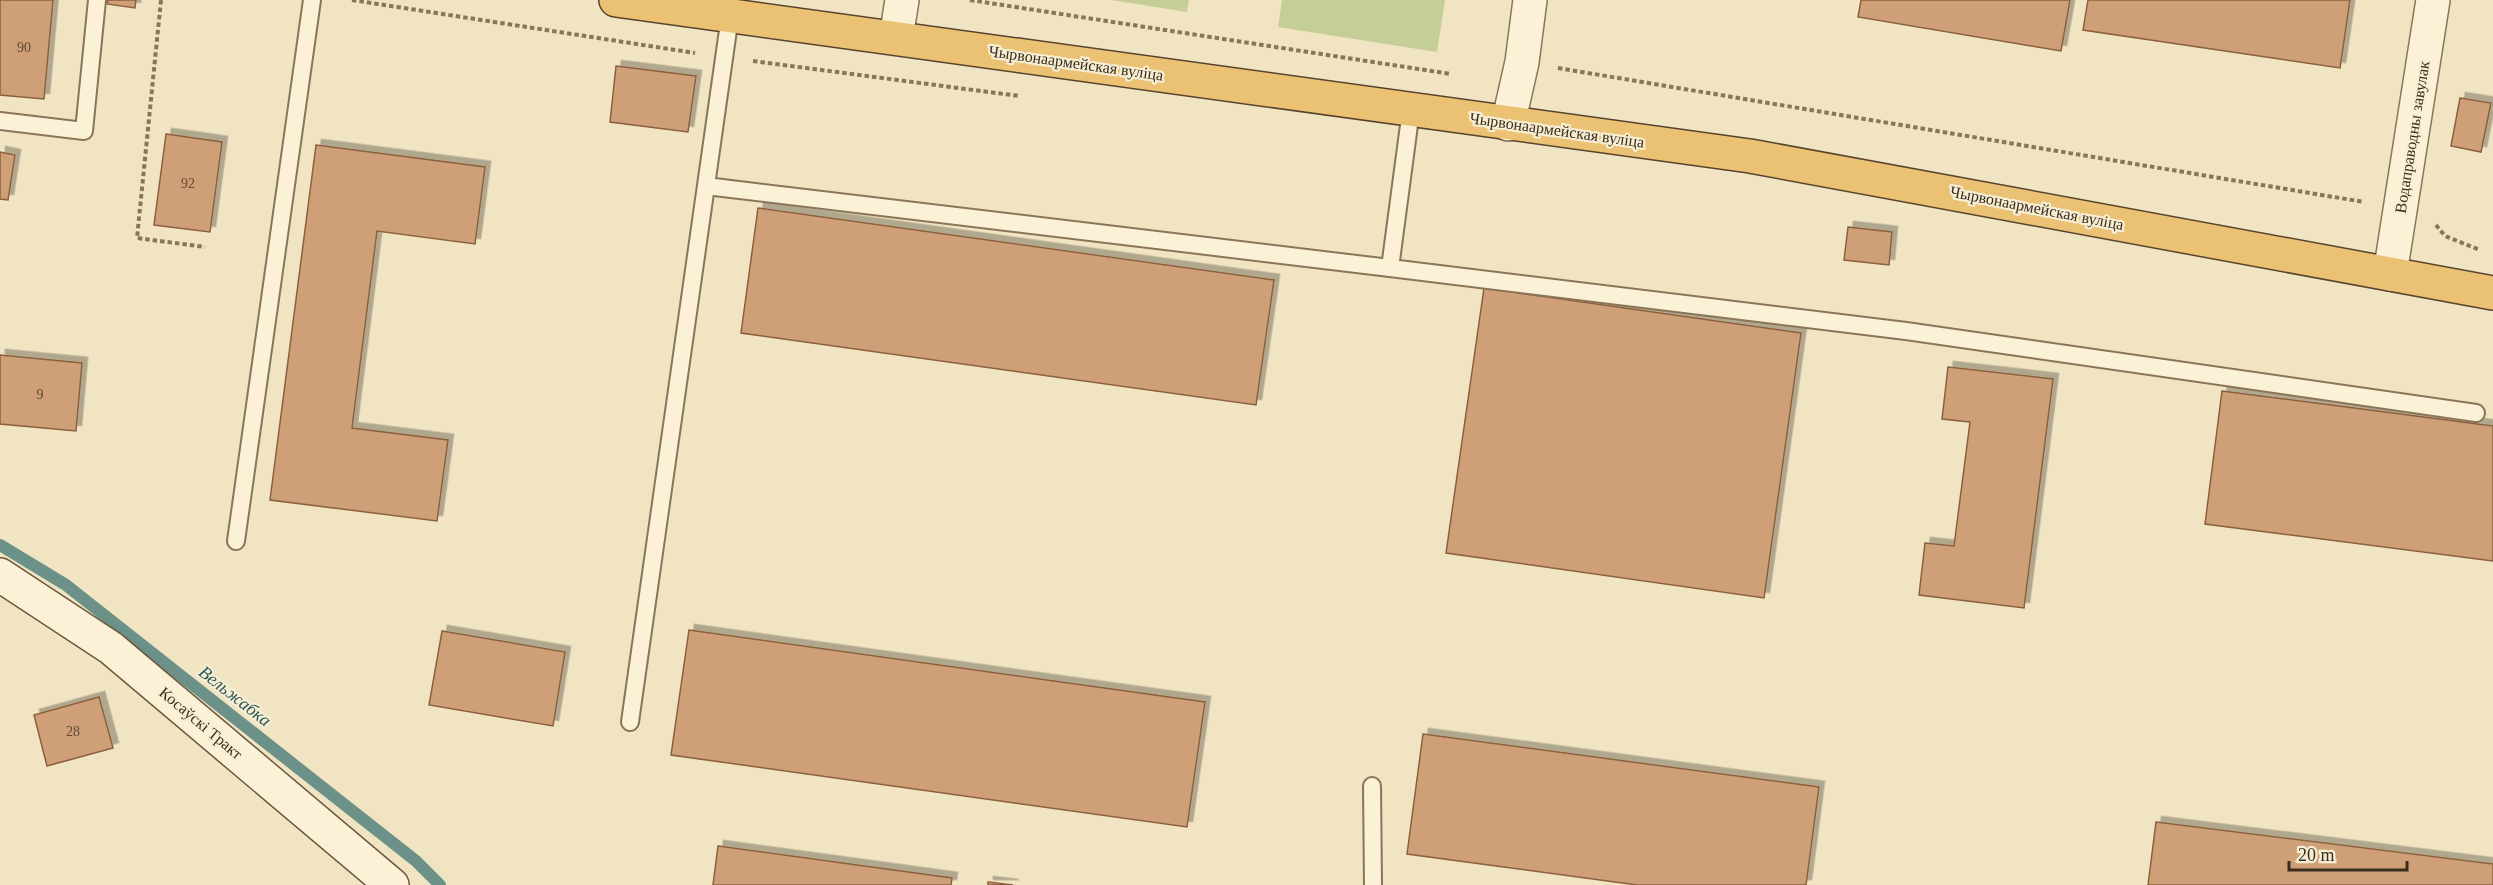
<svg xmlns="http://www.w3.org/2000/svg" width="2493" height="885" font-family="Georgia,serif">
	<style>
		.green { fill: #c5ce96 }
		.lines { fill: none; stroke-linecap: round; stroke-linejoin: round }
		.stream { stroke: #6b9189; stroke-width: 12 }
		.building { fill: #cfa077; stroke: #8b603e; stroke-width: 1.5; filter: url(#shadow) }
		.service-casing { stroke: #8b7559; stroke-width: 20 }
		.minor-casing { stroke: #8b7559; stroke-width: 36 }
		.secondary-casing { stroke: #6d563c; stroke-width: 36 }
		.trunk-casing { stroke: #58432d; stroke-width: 36 }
		.path { stroke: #8b7559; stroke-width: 4; stroke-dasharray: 4.5 3; stroke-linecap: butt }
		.service { stroke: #faf1d7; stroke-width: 16 }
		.minor { stroke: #faf1d7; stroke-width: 33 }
		.secondary { stroke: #faf1d7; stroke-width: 33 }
		.trunk { stroke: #ebc274; stroke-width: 33 }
		.labels { text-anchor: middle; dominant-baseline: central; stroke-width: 4.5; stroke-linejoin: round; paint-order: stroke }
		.number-label { font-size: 14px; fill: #5f4a34 }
		.street-label { font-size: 16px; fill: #3a2d1e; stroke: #f7eed3 }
		.water-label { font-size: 18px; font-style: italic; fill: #2c5a59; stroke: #f7eed3 }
	</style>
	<defs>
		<filter id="shadow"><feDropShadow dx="5.5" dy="-5.5" stdDeviation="0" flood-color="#0004"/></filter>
	</defs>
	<rect width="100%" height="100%" fill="#f0e4c3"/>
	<g class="green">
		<polygon points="1111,0 1189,0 1187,12"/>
		<polygon points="1282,0 1445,0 1437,52 1278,27"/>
	</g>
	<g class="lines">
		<polyline class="stream" points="0,545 66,585 416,861 440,885"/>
	</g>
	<g class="building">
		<polygon points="0,0 53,0 44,99 0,95"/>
		<polygon points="108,0 136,0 135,8 107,4"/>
		<polygon points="1861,0 2070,0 2061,51 1858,17"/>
		<polygon points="2088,0 2350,0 2340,68 2083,30"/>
		<polygon points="616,66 696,76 688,132 610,122"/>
		<polygon points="2460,98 2491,103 2481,152 2451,146"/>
		<polygon points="166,134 222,142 210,232 154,225"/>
		<polygon points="316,145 485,167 475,244 377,231 352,428 448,440 437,521 270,500"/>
		<polygon points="0,152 15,155 8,200 0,199"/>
		<polygon points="758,208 1274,280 1256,405 741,333"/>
		<polygon points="1848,227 1892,232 1889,265 1844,260"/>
		<polygon points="1484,288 1801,333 1764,598 1446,553"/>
		<polygon points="0,355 82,363 76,431 0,424"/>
		<polygon points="1948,367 2053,379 2024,608 1919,595 1925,543 1954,546 1970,422 1942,419"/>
		<polygon points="2222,391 2493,426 2493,561 2205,524"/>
		<polygon points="689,630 1205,702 1187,827 671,755"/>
		<polygon points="442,631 565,652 553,726 429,705"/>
		<polygon points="99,697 113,748 47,766 34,715"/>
		<polygon points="1423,734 1819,787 1806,885 1637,885 1407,854"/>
		<polygon points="2156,822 2493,864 2493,885 2148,885"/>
		<polygon points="718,846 952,878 951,885 713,885"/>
		<polygon points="988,882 1013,885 988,885"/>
	</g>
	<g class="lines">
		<defs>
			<g id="service">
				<polyline points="1411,110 1390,268 1906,331 2476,413"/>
				<polyline points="0,121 84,131 97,0"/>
				<polyline points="706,186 1390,268"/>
				<polyline points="236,541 312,0"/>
				<polyline points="630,722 730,16"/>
				<polyline points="1372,786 1373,885"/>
			</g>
			<g id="minor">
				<polyline points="896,38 902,0"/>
				<polyline points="1508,124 1522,62 1530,0"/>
				<polyline points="2390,274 2433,0"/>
			</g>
			<polyline id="secondary" points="0,575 111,648 392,885"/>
			<polyline id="trunk" points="616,0 1750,156 2493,293"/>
		</defs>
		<use href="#service" class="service-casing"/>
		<use href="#minor" class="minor-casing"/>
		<use href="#secondary" class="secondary-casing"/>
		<use href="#trunk" class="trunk-casing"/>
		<g class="path">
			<polyline points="161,0 137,238 205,247"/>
			<polyline points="352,0 695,53"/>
			<polyline points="970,0 1451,74"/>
			<polyline points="753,61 1019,96"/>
			<polyline points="1558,68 2364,202"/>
			<polyline points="2436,225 2445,236 2480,250"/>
		</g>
		<use href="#service" class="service"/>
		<use href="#minor" class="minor"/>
		<use href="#secondary" class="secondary"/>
		<use href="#trunk" class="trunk"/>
	</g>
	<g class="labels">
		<g class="number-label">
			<text x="24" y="47">90</text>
			<text x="188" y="183">92</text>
			<text x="40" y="394">9</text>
			<text x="73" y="731">28</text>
		</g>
		<g class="street-label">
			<text transform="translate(1076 63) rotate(8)">Чырвонаармейская вуліца</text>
			<text transform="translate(1557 130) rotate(8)">Чырвонаармейская вуліца</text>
			<text transform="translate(2412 137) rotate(-81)">Водаправодны завулак</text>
			<text transform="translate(2037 208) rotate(11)">Чырвонаармейская вуліца</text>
			<text transform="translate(201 723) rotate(40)">Косаўскі Тракт</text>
		</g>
		<g class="water-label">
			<text transform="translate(235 696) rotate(38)">Вельжабка</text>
		</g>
	</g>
	<path d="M2289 861v9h118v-9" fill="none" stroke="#3a2d1e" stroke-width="3"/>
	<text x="2298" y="861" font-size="18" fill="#3a2d1e" stroke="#f7eed3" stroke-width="4.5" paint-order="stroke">20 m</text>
</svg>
